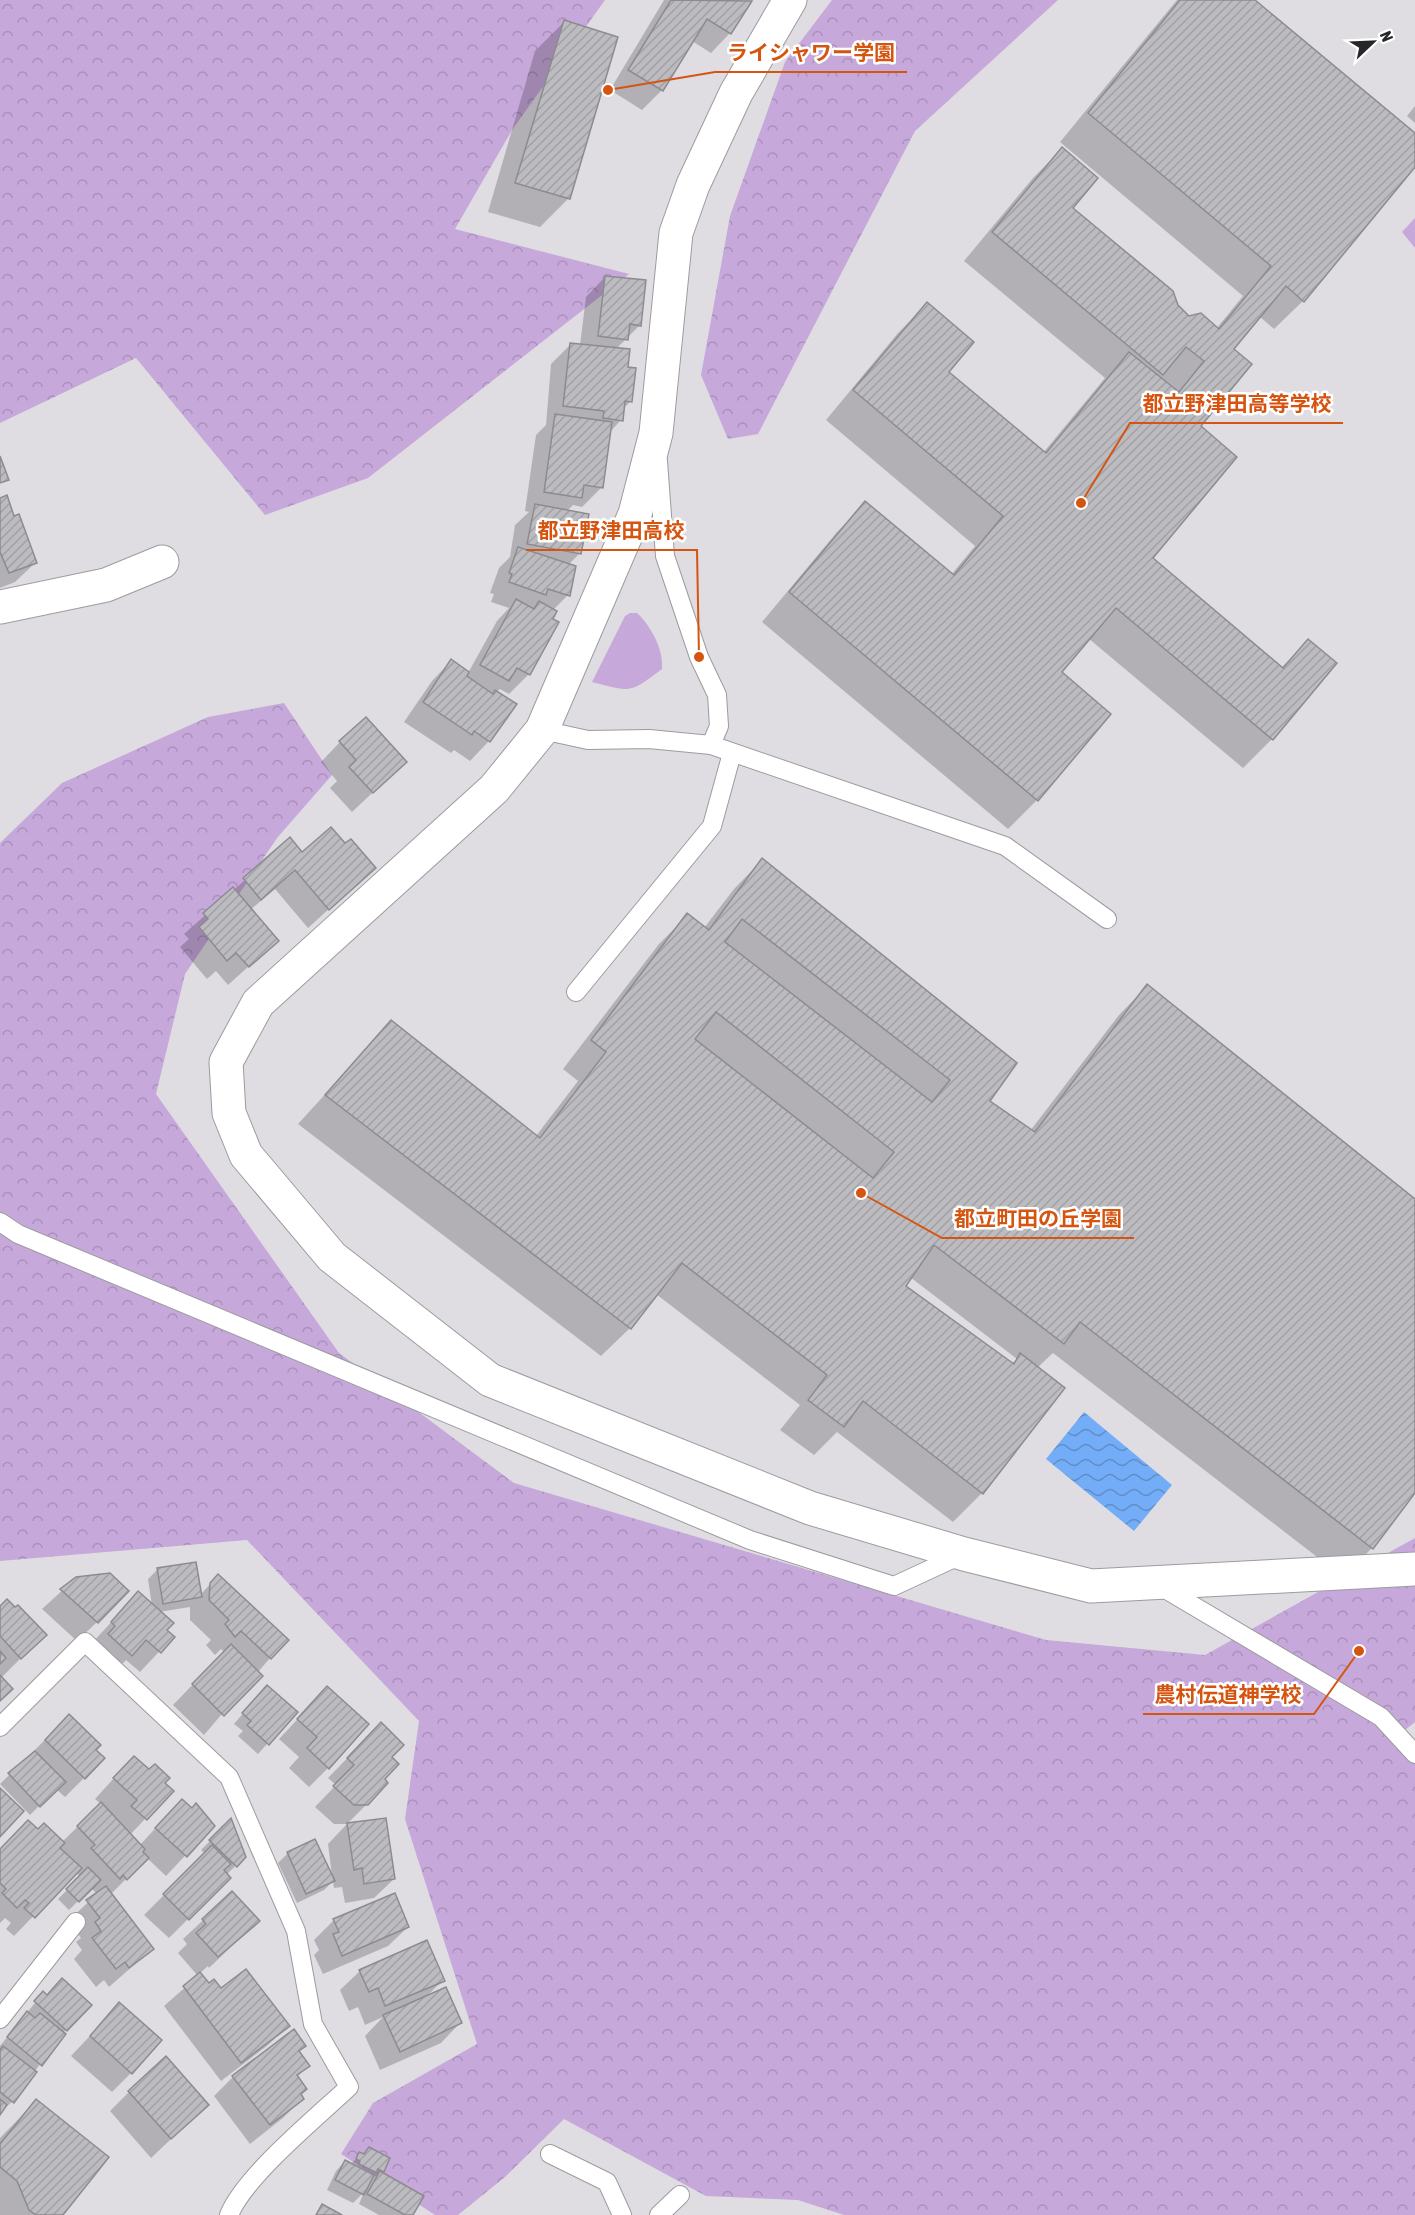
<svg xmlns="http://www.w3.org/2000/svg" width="1415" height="2215" font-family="'Asap Condensed','Noto Sans JP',sans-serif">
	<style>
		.green { fill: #c6a8db }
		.forest { fill: url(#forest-crowns) }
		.water { fill: url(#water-waves) }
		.shadow { fill: #0003; fill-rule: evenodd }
		.building { fill: url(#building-hatch); stroke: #8c8c90; stroke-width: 1.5; fill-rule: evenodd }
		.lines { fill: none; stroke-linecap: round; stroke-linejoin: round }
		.lane-casing { stroke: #9d9b9f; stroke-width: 20 }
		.street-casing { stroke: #9d9b9f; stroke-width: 35 }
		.lane { stroke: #fff; stroke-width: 18 }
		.street { stroke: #fff; stroke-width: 33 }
		.leader { fill: none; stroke: #d5540f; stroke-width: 2 }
		.callout-dot { fill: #d5540f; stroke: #fff; stroke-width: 2 }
		.callout-label { font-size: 21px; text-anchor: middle; font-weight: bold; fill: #d5540f; stroke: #fff; stroke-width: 5; stroke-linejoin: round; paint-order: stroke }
	</style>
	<defs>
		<pattern id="forest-crowns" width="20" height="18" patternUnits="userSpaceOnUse" patternTransform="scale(1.5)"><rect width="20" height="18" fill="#c6a8db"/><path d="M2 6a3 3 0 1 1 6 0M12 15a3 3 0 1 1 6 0" fill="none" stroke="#aa90bc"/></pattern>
		<pattern id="water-waves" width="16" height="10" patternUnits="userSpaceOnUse" patternTransform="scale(1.5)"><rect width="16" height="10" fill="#74adf7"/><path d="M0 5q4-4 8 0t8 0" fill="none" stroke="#5f8dc8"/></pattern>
		<pattern id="building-hatch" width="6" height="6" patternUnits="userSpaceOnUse" patternTransform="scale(1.5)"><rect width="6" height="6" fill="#bcbcc0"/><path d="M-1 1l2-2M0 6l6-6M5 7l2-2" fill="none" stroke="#a1a1a5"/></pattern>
	</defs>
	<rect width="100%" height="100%" fill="#dfdde1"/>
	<g class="green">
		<polygon points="1415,218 1415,248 1402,232"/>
		<path d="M630,613H637C651,626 664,650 662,669C629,694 631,692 592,682L625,616Z"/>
	</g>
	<g class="forest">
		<polygon points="0,0 605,0 512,130 455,229 629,274 368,478 265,515 136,358 0,423"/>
		<polygon points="832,0 1058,0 915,131 758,434 728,439 701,375 730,216 785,62"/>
		<polygon points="284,703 332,775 277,838 185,974 156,1094 339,1353 514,1483 1046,1640 1205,1655 1415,1538 1415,1722 1400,1734 1415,1747 1415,2215 844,2215 798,2200 706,2196 564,2119 505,2177 458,2215 435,2215 341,2154 373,2103 477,2044 405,1819 419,1721 247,1540 0,1561 0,843 62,783 208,717"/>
	</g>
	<polygon class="water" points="1084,1412 1172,1485 1134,1531 1046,1459"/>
	<g class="shadow">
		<polygon points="664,0 750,1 730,33 711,53 692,41 662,90 642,110 610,90"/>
		<polygon points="1177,0 1252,0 1415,135 1415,165 1303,301 1274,329 1259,316 1232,349 1198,426 1151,558 1281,668 1308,641 1335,663 1272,739 1243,768 1088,638 1060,672 1037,800 1008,829 762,622 837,532 866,503 951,575 975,546 826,420 898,333 927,304 947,372 1043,453 1105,378 964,261 1033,178 1062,149 1071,208 1188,318 1216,329 1243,296 1060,142"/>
		<polygon points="564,22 569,198 540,227 488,212 535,51"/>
		<polygon points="1415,106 1415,123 1407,116"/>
		<polygon points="605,277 640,325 616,349 626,368 631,401 623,409 621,420 609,433 602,487 582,507 573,505 566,512 579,554 568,565 568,595 553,610 550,619 557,623 528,675 509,694 500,689 496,692 489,741 470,761 454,750 451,753 404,722 432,681 451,661 468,673 497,621 509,608 491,602 494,594 490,593 499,568 510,557 515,525 529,512 525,511 536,435 546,425 551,364 571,344 580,345 586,297"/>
		<polygon points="0,499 13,518 35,563 15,582 0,588"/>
		<polygon points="340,742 405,762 352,812 330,788 337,781 321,762"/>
		<polygon points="290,840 302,854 345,846 374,868 308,928 275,889 250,910 277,941 228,985 216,971 207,979 180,947 189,939 184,934"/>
		<path d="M762,860L988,1101L1030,1131L1119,1015L1147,986L1415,1201V1491L1372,1548L1343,1577L1053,1353L1037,1368L982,1493L953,1522L837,1432L814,1455L780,1430L800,1405L656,1294L630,1328L601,1356L298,1124L391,1022L536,1136L578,1081L563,1069L659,944L688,915L704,928L734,889ZM910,1277L1017,1359L1011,1364L904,1286Z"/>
		<polygon points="157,1570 200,1595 218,1576 270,1658 204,1735 173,1705 224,1652 221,1649 215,1655 206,1645 211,1640 190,1620 190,1607 159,1612 165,1630 173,1637 140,1672 126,1660 111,1675 93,1642 138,1593 152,1606 148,1579"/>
		<polygon points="76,1578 97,1622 77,1641 42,1609"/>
		<polygon points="0,1608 25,1654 1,1678 0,1699"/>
		<polygon points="327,1688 328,1768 309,1787 289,1768 299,1757 279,1739"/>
		<polygon points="258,1696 296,1712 258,1754 238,1736 243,1731 234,1724"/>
		<polygon points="49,1736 94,1751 84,1778 65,1797 56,1789 30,1815 0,1784"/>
		<polygon points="361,1744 390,1757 383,1780 367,1804 347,1824 334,1824 315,1807 336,1785 328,1778"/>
		<polygon points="115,1777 163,1783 171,1791 130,1835 139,1846 163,1820 213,1826 166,1876 147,1858 111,1894 152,1949 109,1987 104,1980 96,1987 74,1959 82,1950 76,1942 81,1938 68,1921 97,1894 91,1888 69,1910 58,1899 80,1877 76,1872 14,1936 6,1929 11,1923 5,1918 0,1923 0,1850 38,1831 62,1842 101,1804 95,1799"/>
		<polygon points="230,1821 245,1857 226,1875 229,1878 169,1938 144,1915 205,1854 201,1850"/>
		<polygon points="347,1824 394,1879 374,1898 345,1903 342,1887 334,1888 333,1881 324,1890 297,1903 278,1863 288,1853 332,1876 328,1844"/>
		<polygon points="232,1893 258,1921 209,1968 208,1966 199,1974 209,1985 288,2026 268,2045 221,2081 164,2006 198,1976 178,1953 187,1944 183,1939"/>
		<polygon points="334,1920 408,1927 388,1946 323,1974 314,1955 319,1950 314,1940"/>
		<polygon points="360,1971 443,1980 426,1997 460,2023 441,2043 380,2070 365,2036 383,2017 365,2025 358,2007 349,2011 340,1990"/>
		<polygon points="43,1993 89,2005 63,2033 12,2102 0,2112 0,2046"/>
		<polygon points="120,2004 131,2073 112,2092 71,2056"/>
		<polygon points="298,2052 308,2066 297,2077 302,2099 283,2118 250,2144 214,2096 233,2077"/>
		<polygon points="129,2092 207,2105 151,2158 110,2111"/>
		<polygon points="36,2101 62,2215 0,2215 0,2138"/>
		<polygon points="369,2149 388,2158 381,2173 412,2215 379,2215 359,2204 364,2192 353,2203 327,2190 336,2171 345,2161 350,2164"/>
	</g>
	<g class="building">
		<polygon points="671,0 752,1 731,34 707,19 663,91 628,70"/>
		<polygon points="1180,0 1255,0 1415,133 1415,167 1304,302 1286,286 1234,349 1252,364 1201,426 1237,457 1153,558 1283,668 1308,639 1337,663 1273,740 1116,608 1062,672 1111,714 1038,801 789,592 865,501 954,575 1003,516 853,390 927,302 974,342 949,372 1046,453 1129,352 1179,392 1204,361 1186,347 1163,375 992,232 1062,147 1098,178 1073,208 1173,291 1178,305 1189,316 1201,313 1219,329 1271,266 1088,113"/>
		<polygon points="564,20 618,37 570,199 515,183"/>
		<polygon points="605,276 646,280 641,326 630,324 628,340 598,336"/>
		<polygon points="570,343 630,349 628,367 636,368 632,402 625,401 623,421 603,418 604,411 563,406"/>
		<polygon points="555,414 612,422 603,488 584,485 582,498 544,492"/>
		<polygon points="0,456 9,480 0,483"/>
		<polygon points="7,495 14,516 19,514 37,563 9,573 0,552 0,498"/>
		<polygon points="535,504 589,514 581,554 527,544"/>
		<polygon points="518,547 576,566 570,596 548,589 546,595 509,582 512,574 509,573"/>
		<polygon points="516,599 534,609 539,601 557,611 553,619 559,622 530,675 517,668 509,681 480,665"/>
		<polygon points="451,659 469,672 467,676 493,694 495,690 517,704 490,742 474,731 472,735 423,702"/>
		<polygon points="366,717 407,762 373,793 349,767 356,760 339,741"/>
		<polygon points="331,827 345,843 351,839 376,868 329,910 295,870 261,900 243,878 290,837 302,852"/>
		<path d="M762,858L1017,1063L990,1101L1035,1132L1147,984L1415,1199V1493L1373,1549L1080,1322L1064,1344L934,1245L906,1286L1014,1364L1020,1353L1065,1388L983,1494L863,1401L844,1427L808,1400L827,1375L682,1263L631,1329L325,1095L391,1020L540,1138L606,1052L591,1040L687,913L709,930ZM742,919L950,1080L932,1102L725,942ZM716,1012L894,1152L873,1178L695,1039Z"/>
		<polygon points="233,887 279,941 249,967 236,953 227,961 199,927 208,919 203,913"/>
		<polygon points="196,1562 202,1597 163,1604 157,1568"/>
		<polygon points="110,1573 129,1591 98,1623 60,1589 76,1577"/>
		<polygon points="218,1574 289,1640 271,1659 241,1631 235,1637 225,1624 229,1620 209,1600 210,1583"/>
		<polygon points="138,1591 174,1623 167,1630 175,1637 161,1653 146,1640 132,1656 108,1634 115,1626 111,1622"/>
		<polygon points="7,1599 15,1607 18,1605 47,1635 21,1659 0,1636 0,1606"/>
		<polygon points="231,1644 263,1676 224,1716 192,1684"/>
		<polygon points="0,1651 6,1658 0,1664"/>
		<polygon points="0,1675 13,1689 0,1701"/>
		<polygon points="267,1685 298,1712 269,1745 247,1725 251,1721 242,1713"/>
		<polygon points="327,1686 369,1724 329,1769 307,1748 317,1737 297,1719"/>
		<polygon points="69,1714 101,1745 96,1750 105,1758 85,1779 45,1740"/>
		<polygon points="381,1722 404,1745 392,1757 399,1764 385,1779 388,1783 368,1805 354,1805 333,1786 354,1765 347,1758"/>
		<polygon points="35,1751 66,1782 40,1807 8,1773"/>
		<polygon points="134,1756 149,1769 155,1764 170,1778 165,1783 174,1791 147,1820 131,1806 137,1800 113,1778"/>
		<polygon points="0,1788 24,1811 0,1837"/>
		<polygon points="182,1799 192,1808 196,1803 215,1826 187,1857 155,1828"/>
		<polygon points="101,1802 145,1849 143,1852 149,1858 127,1880 123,1875 120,1879 91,1848 95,1845 77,1826"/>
		<polygon points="231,1818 246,1857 237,1867 209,1840"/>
		<polygon points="386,1818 395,1879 364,1884 362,1868 354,1870 347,1823"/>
		<polygon points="28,1820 38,1829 44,1823 65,1843 60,1848 82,1868 35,1918 24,1908 29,1903 25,1900 17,1908 2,1893 6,1889 0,1883 0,1849"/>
		<polygon points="315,1839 335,1881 306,1894 287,1852"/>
		<polygon points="212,1845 231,1864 224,1870 231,1878 189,1920 163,1894"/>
		<polygon points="88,1867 101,1880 79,1902 66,1889"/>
		<polygon points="106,1886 154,1949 129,1968 125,1962 116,1969 92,1938 101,1931 95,1922 100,1918 86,1900"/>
		<polygon points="232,1891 260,1921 218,1957 196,1933 206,1924 202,1919"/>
		<polygon points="395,1893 409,1927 342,1956 333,1934 339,1932 333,1919"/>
		<polygon points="427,1940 445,1981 385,2006 378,1988 369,1992 359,1970"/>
		<polygon points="246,1969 290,2026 241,2063 183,1986 200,1972 209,1983 214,1979 221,1988"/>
		<polygon points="62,1978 92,2005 67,2031 34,2001 43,1991 47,1995"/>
		<polygon points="446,1987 462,2023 400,2052 383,2015"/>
		<polygon points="119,2002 162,2040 132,2074 90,2036"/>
		<polygon points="27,2011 35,2018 40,2013 66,2034 42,2066 7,2037"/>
		<polygon points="294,2029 306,2046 299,2051 310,2066 297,2075 307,2089 301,2094 304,2099 270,2125 232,2076"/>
		<polygon points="3,2046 37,2072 14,2103 0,2092 0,2050"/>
		<polygon points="166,2056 209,2105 171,2139 128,2091"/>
		<polygon points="0,2099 7,2105 0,2115"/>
		<polygon points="36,2099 109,2157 63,2215 36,2215 29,2210 17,2181 0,2167 0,2144"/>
		<polygon points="369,2147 390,2158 384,2172 378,2169 377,2173 359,2164 360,2161 356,2159 359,2152 364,2154"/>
		<polygon points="345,2160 374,2175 364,2195 335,2180"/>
		<polygon points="380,2171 424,2196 413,2215 405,2215 367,2194"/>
		<polygon points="322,2204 342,2215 316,2215"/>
	</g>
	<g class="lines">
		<defs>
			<g id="lane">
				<polyline points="542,730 588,740 649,739 711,745 719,726 717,695 699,657 665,556 658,461"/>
				<polyline points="711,745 1005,846 1107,919"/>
				<polyline points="576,992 712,826 732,753"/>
				<polyline points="0,1222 18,1234 750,1540 894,1586 963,1554"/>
				<polyline points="1160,1586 1381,1717 1415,1754"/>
				<path d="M0,1727L85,1642L229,1777L296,1931L313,2024L349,2087C316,2118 245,2176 229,2215"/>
				<polyline points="0,2019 76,1922"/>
				<polyline points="550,2154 607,2182 622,2215"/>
				<polyline points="659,2215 680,2195"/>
			</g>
			<g id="street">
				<polyline points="790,0 736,93 693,185 676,233 656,433 635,514 542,730 494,789 258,1003 226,1062 229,1113 246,1155 332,1257 490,1380 810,1508 964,1554 1091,1586 1415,1569"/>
				<polyline points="0,607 106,585 162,562"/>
			</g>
		</defs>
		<use href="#lane" class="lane-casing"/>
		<use href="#street" class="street-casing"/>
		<use href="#lane" class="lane"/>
		<use href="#street" class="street"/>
	</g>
	<path class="leader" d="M608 90L715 72H907M1081 503L1130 423H1343M699 657L697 550H526M861 1193L942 1238H1134M1359 1651L1314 1714H1143"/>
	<g class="callout-dot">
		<circle cx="608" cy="90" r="6"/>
		<circle cx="1081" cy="503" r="6"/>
		<circle cx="699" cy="657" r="6"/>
		<circle cx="861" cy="1193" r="6"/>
		<circle cx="1359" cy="1651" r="6"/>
	</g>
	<g class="callout-label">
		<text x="811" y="60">ライシャワー学園</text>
		<text x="1237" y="411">都立野津田高等学校</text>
		<text x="611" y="538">都立野津田高校</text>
		<text x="1038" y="1226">都立町田の丘学園</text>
		<text x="1228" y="1702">農村伝道神学校</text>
	</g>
	<g transform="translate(1373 42) rotate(67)" stroke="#ffffff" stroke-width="4.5" paint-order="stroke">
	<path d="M0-4.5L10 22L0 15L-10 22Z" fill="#262527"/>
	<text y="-9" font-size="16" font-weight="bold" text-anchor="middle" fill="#262527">N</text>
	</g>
</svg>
